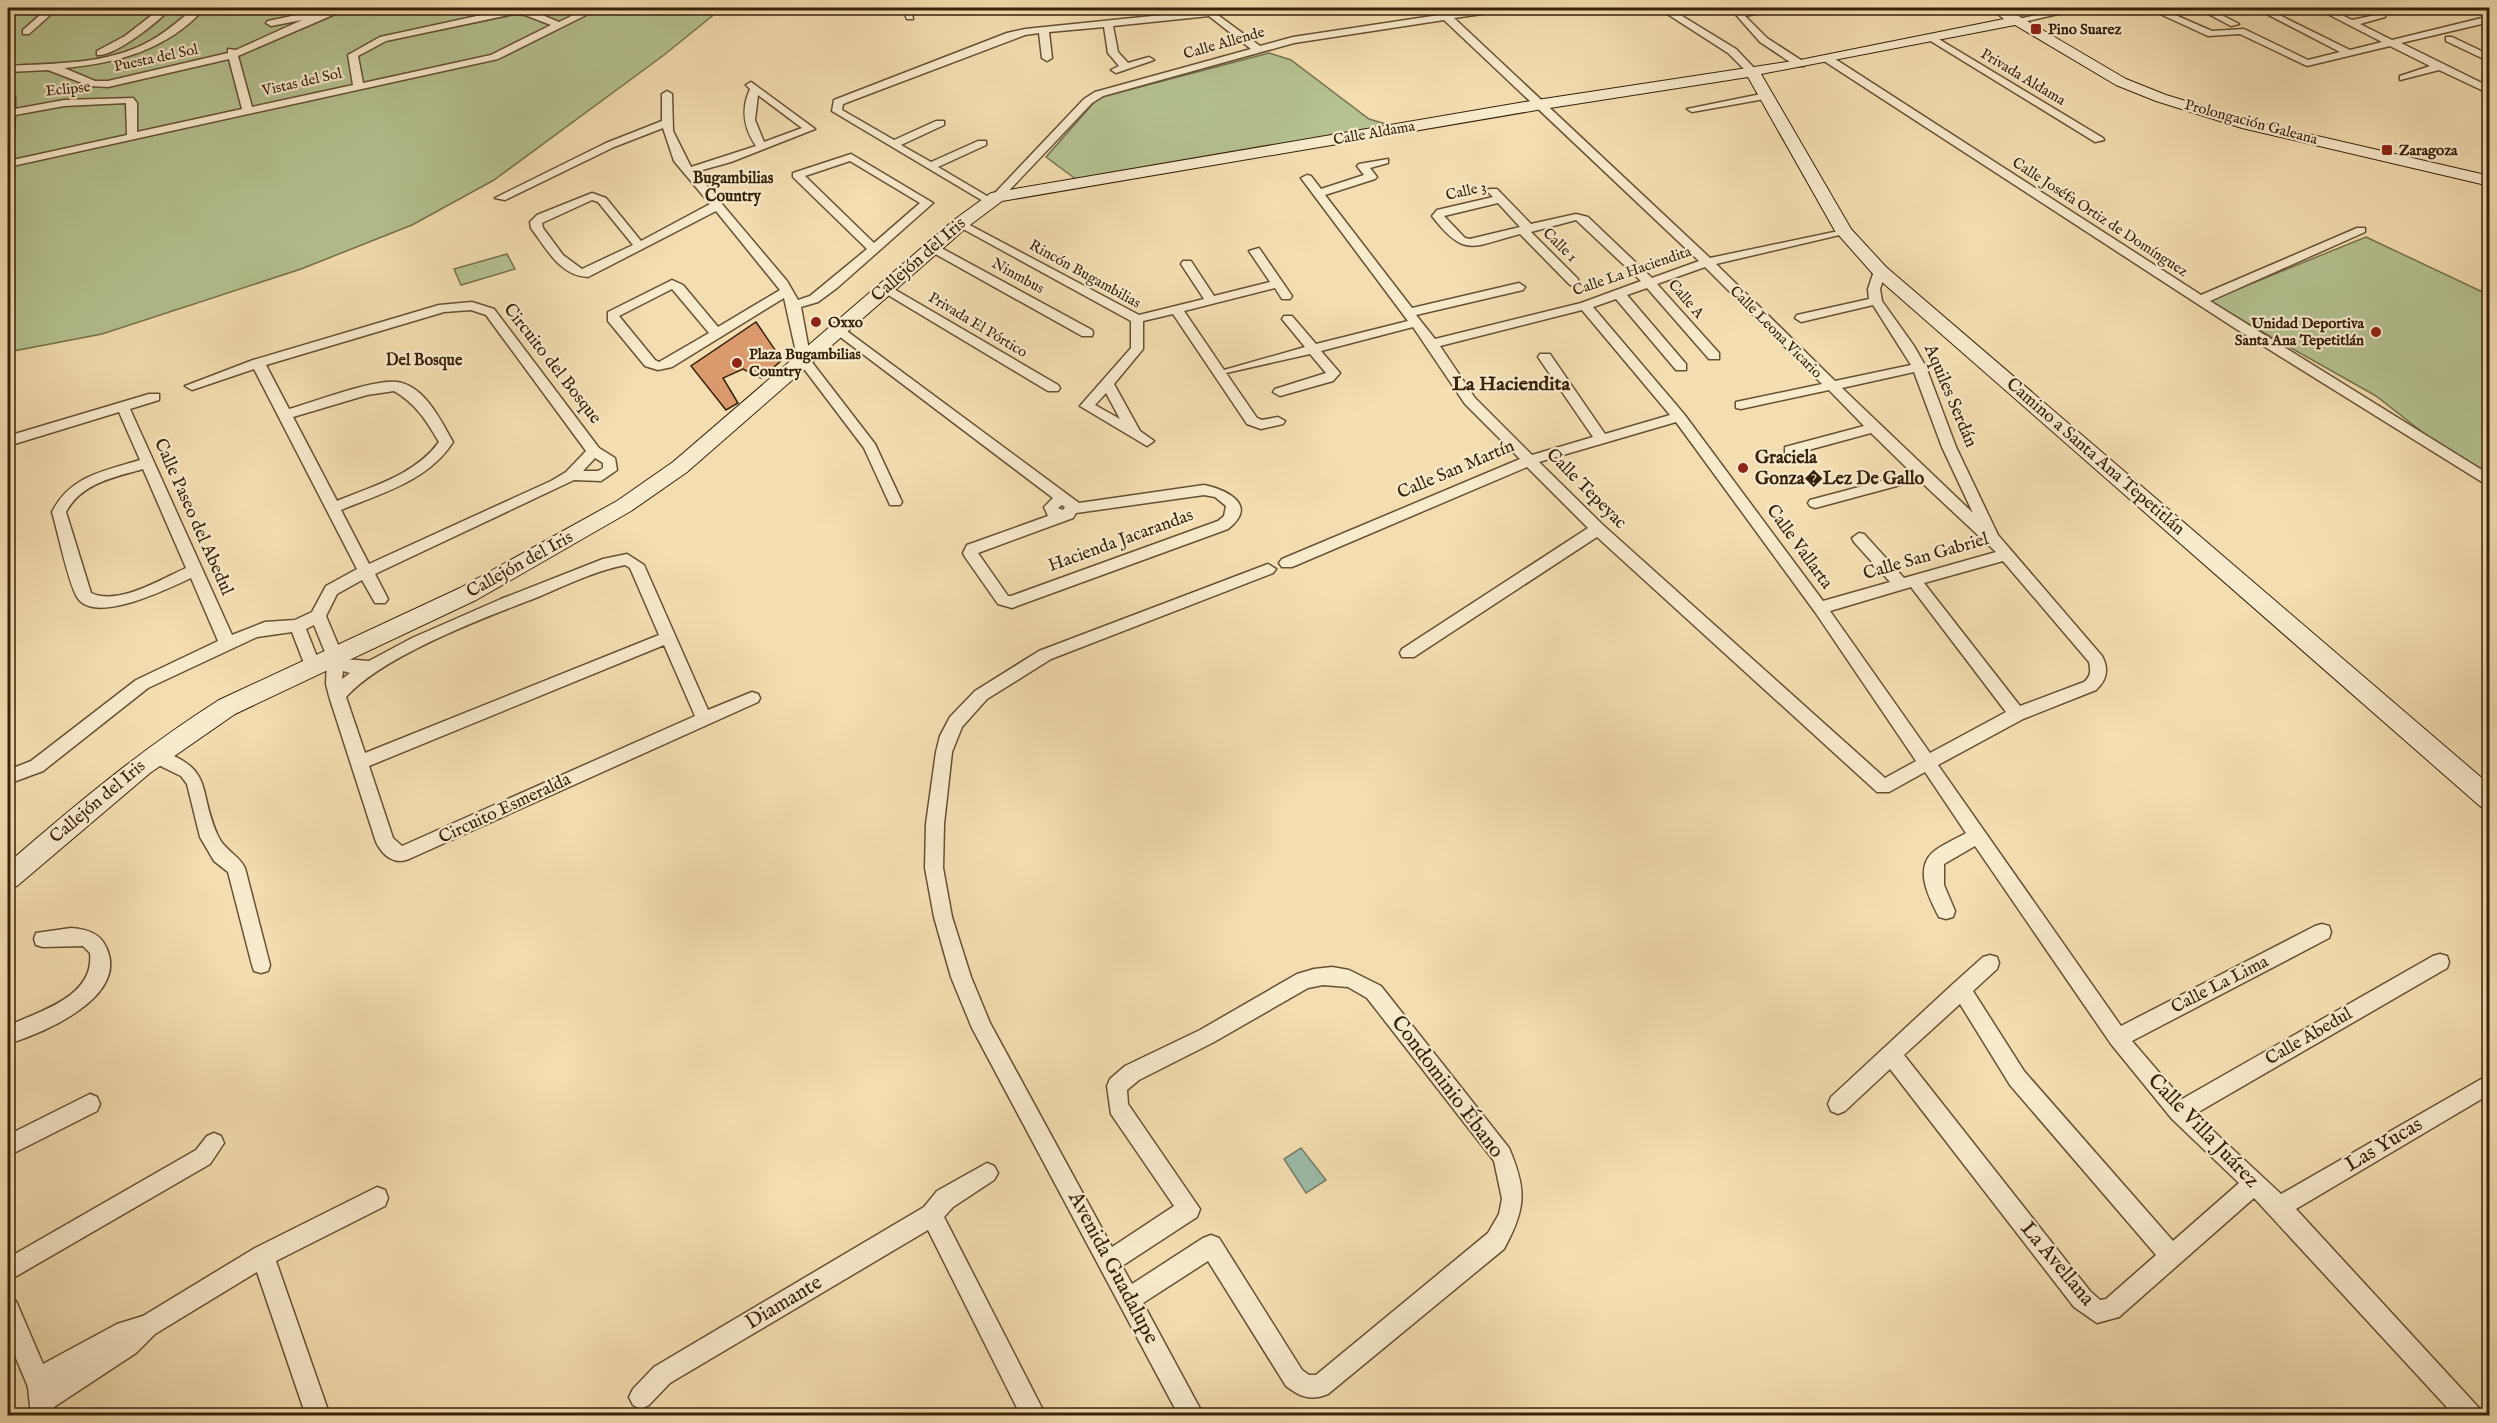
<svg xmlns="http://www.w3.org/2000/svg" width="2497" height="1423" font-family="'IM FELL English',serif">
	<style>
		.green { fill: #b5c291; stroke: #76724d; stroke-width: 1.5 }
		.water { fill: #9cbcaa; stroke: #747e6a; stroke-width: 1.5 }
		.building { fill: #da9a6d; stroke: #372109; stroke-width: 1.5 }
		.lines { fill: none; stroke-linecap: round; stroke-linejoin: round }
		.street-casing { stroke: #665033; stroke-width: 3 }
		.secondary-casing { stroke: #372109; stroke-width: 2 }
		.street { fill: #f8eacc; fill-rule: evenodd }
		.secondary { fill: #f8eacc; fill-rule: evenodd }
		.poi-dot { fill: #8f2418; stroke: #f8eacc; stroke-width: 2 }
		.labels { text-anchor: middle; dominant-baseline: central; stroke-width: 4.5; stroke-linejoin: round; paint-order: stroke }
		.far-poi-label { font-size: 15px; font-weight: bold; fill: #372109; stroke: #f8eacc; text-anchor: start }
		.far-street-label { font-size: 15px; fill: #372109; stroke: #f8eacc }
		.far-neighbourhood-label { font-size: 16px; font-weight: bold; fill: #372109; stroke: #f8eacc }
		.street-label { font-size: 18px; fill: #372109; stroke: #f8eacc }
		.poi-label { font-size: 18px; font-weight: bold; fill: #372109; stroke: #f8eacc; text-anchor: start }
		.neighbourhood-label { font-size: 20px; font-weight: bold; fill: #372109; stroke: #f8eacc }
		.near-street-label { font-size: 21px; fill: #372109; stroke: #f8eacc }
	</style>
	<rect width="100%" height="100%" fill="#f4deb1"/>
	<filter id="stains"><feTurbulence type="fractalNoise" baseFrequency=".00333" numOctaves="4"/><feColorMatrix values="0 0 0 0 .2 0 0 0 0 .09 0 0 0 0 .02 0 0 0 .5 -.17"/></filter>
	<radialGradient id="worn" r=".72"><stop offset=".6" stop-color="#630" stop-opacity="0"/><stop offset="1" stop-color="#630" stop-opacity=".3"/></radialGradient>
	<g class="green">
		<polygon points="8,8 722,8 664,55 494,180 412,225 301,269 102,334 8,352"/>
		<polygon points="1269,53 1291,60 1369,119 1389,125 1077,180 1046,157 1098,98"/>
		<polygon points="2366,237 2489,295 2489,479 2449,453 2376,396 2208,301"/>
		<polygon points="507,254 515,269 461,285 454,269"/>
	</g>
	<polygon class="water" points="1301,1148 1326,1180 1306,1193 1284,1159"/>
	<polygon class="building" points="756,322 782,360 761,378 743,369 723,378 738,403 726,410 691,366"/>
	<g class="lines">
		<defs>
			<g id="street">
				<polygon points="48,8 58,8 29,34 23,34 23,30"/>
				<path d="M161,8H171C159,21 115,57 97,55V51L125,36Z"/>
				<path d="M195,8H205C167,50 118,63 64,68L95,81H108L228,53V49L236,50L302,20L271,26L266,23L268,21L329,8H349L238,56L252,107L353,85L348,55L380,37L514,8L530,10L559,22L588,8H600L498,59L8,167V161L127,135L126,103L64,106L15,115L13,146L8,149V93H10L15,96V109L64,100L133,98L137,103V132L242,109L229,59L108,87L90,86L48,70L8,72V66C55,63 108,65 150,41C167,32 180,19 195,8ZM514,14L525,15L551,25L491,55L363,83L358,56L386,41Z"/>
				<polygon points="902,8 911,8 913,19 907,19"/>
				<path d="M1433,8H1442L1448,13L1507,8L1503,11L1454,18L1710,258L1848,229V233L1716,264L1835,381L1911,365L1873,305L1801,322L1795,318L1797,315L1869,299L1868,289L1874,271L1880,267L1886,271L1880,289L1882,301L1914,346L1926,367L1956,447L1998,535L2102,656C2109,669 2107,680 2096,690L2023,719L1938,765L2121,1026L2315,926L2322,924L2329,926L2331,932L2329,938L2132,1041L2182,1099L2433,956L2440,954L2447,956L2449,962L2447,968L2195,1114L2281,1194L2490,1074V1094L2296,1209L2479,1408L2483,1416H2455L2254,1198L2119,1317L2097,1323L2074,1307L1890,1069L1845,1111L1838,1114L1831,1111L1828,1104L1831,1097L1954,983L1983,957L1990,955L1997,957L1999,963L1997,969L1973,991L2024,1071L2173,1241L2239,1183L2172,1119L2111,1044L1975,846L1944,864V885L1955,911L1953,917L1946,919L1939,917C1930,899 1914,871 1932,853C1941,845 1956,839 1966,833L1925,772L1889,792H1877L1597,537L1414,657H1402L1400,653L1402,649L1588,528L1527,467L1292,567H1282L1279,563L1282,559L1520,459L1465,404L1413,327L1321,351L1340,373L1333,381L1280,396L1273,392L1275,389L1326,373L1310,354L1226,373L1257,418L1262,420L1278,417L1285,421L1283,424L1261,429L1247,424L1173,314L1143,321V349L1114,384L1140,431L1154,441L1147,446L1080,406L1131,348V321L954,224L964,222L1139,315L1204,299L1181,264L1183,261H1191L1214,296L1270,282L1249,251L1259,248L1292,296L1290,299H1282L1275,288L1184,311L1224,370L1305,347L1282,319L1284,316H1292L1316,344L1408,321L1301,178L1307,175L1311,176L1321,189L1364,175L1357,166L1359,164L1388,159V163L1370,168L1377,177L1375,179L1325,195L1412,308L1519,283L1525,287L1523,290L1416,315L1435,339L1581,303L1641,281L1576,220L1531,232L1578,279V285H1570L1520,234C1473,246 1465,259 1432,216L1437,210L1493,197L1487,191L1489,189H1497L1531,224L1576,214L1588,217L1652,278L1699,261L1444,20L1294,43L1103,96L1092,103L1001,199H993V195L1084,99L1095,92L1251,49L1209,16L1113,26L1118,52L1128,63L1149,57L1154,60L1116,73L1111,70L1119,66L1108,53L1104,27L1049,32L1052,58L1047,61L1042,58L1039,33L1025,35L843,104L842,110L894,140L936,121H944V125L901,145L931,162L978,141H986V145L938,167L992,199L994,201L988,204L832,111L834,100L1007,33L1025,29L1211,10L1260,46L1293,37L1439,15ZM1498,203L1520,227L1470,239L1465,238L1444,216ZM1705,267L1822,384L1736,402V408L1741,409L1829,390L1864,426L1785,447V453L1790,455L1871,433L1912,473L1810,500L1808,503L1810,506L1815,508L1919,480L1996,552L1904,578L1864,534L1859,533L1852,538L1854,542L1890,582L1823,601L1684,414L1593,307L1616,299L1676,370H1686V364L1627,295L1647,288L1709,359H1719V353L1657,284ZM1582,310L1670,415L1605,434L1550,354H1540L1538,357L1593,437L1532,455L1475,398L1440,346ZM1914,372L1942,447L1973,513L1842,388ZM1106,393L1120,419L1095,405ZM1676,422L1815,612L1916,761L1885,778L1603,525L1539,462ZM2003,561L2089,662C2091,671 2091,676 2084,682L2020,706L1924,583ZM1911,587L2006,712L1930,753L1830,611ZM1960,1004L2010,1085L2156,1255L2106,1299L2100,1300L2090,1291L1904,1055Z"/>
				<polygon points="1658,8 1669,8 1736,49 1757,71 1748,73 1728,53"/>
				<polygon points="1730,8 1739,8 1742,12 1775,8 1774,10 1745,16 1767,38 1804,62 1804,66 1796,66 1760,42"/>
				<polygon points="2067,8 2084,8 2019,23 2014,20"/>
				<polygon points="2147,8 2159,8 2212,31 2244,29 2308,60 2340,52 2255,8 2265,8 2350,50 2382,42 2316,8 2327,8 2352,20 2385,13 2385,17 2360,24 2392,40 2490,16 2490,22 2401,43 2490,87 2490,94 2439,70 2400,80 2400,76 2430,66 2390,46 2307,66 2240,34 2208,36"/>
				<polygon points="2197,8 2208,8 2239,24 2231,26"/>
				<polygon points="1932,35 2103,138 2104,140 2095,142 1929,40 1927,38"/>
				<polygon points="2446,37 2452,37 2490,55 2490,62 2446,41"/>
				<polygon points="1824,57 1832,57 2201,295 2357,228 2365,228 2365,232 2210,301 2490,475 2490,487 2233,327 1824,61"/>
				<polygon points="2490,70 2490,76 2483,76 2483,72"/>
				<path d="M751,82L815,129L731,162L695,172L787,281L798,300L810,296L867,249L793,177V173L851,154L933,203L837,288L818,302L801,307L811,361L875,444L902,502L900,505H890L864,448L798,361L784,298L672,367L658,370L645,366L608,321V312L672,280L683,285L718,327L780,290L716,211L588,277C560,276 546,248 531,228L530,222L537,215L592,193L606,198L641,241L710,204L674,161L663,128L614,147L505,200L495,198L606,143L662,121V94L667,91L672,94L673,131L691,167L756,146C743,127 741,109 750,89L746,85ZM758,95L802,128L764,142L755,120ZM850,161L920,203L874,243L805,176ZM592,200L598,202L633,245L582,269L563,255L543,228L542,223ZM672,289L709,333L659,362L655,360L619,316Z"/>
				<polygon points="1766,93 1771,96 1770,98 1692,112 1687,109"/>
				<polygon points="934,244 1092,330 1093,333 1092,336 1082,336 930,251 928,248"/>
				<polygon points="887,285 1058,385 1060,388 1058,391 1048,391 883,292 881,289"/>
				<path d="M472,302L494,309L599,448L615,458L617,470L601,481L574,480L375,574L388,599L385,603H375L362,580L337,594L326,616L344,659L369,661L412,638L501,599L603,559L627,554L644,565L708,710L752,692L758,694L760,698L758,702L409,859C394,865 383,856 376,842L329,696L326,684L327,657L314,625L306,629L321,667L319,671H307L292,632L257,637L148,688L43,771L8,784V770L31,761L136,680L218,641L191,578C169,588 94,626 77,597C68,582 58,532 52,512C70,476 104,471 140,460L119,412L8,446V436L149,394H159V400L130,409L232,635L265,622L295,620L312,612L326,586L357,569L254,369L192,390L185,386L253,360L439,305ZM471,310L486,315L586,451L566,472L551,481L369,564L341,510C382,493 428,481 453,442C441,421 425,386 397,382C373,379 314,402 289,409L266,365L444,312ZM394,391C416,404 426,420 439,442C415,475 373,486 337,501L293,417L367,395ZM595,458L603,463V468L598,471H583ZM143,469L186,568C161,579 119,606 91,593L66,512C81,483 115,477 143,469ZM625,565L630,568L659,635L365,753L346,697C384,655 484,618 538,597C566,585 595,571 625,565ZM664,645L695,716L402,846L393,838L369,766ZM343,671L350,673L342,679Z"/>
				<path d="M840,326L1079,503L1204,485C1227,490 1259,505 1228,529L1017,606L1012,608L998,604L965,557L963,553L967,545L1048,516L1044,507L1053,498L835,333L834,330ZM1204,495L1215,497L1226,506L1224,516L1218,521L1011,596H1008L978,553L1073,518L1076,513ZM1062,505L1065,507L1063,510L1058,508Z"/>
				<path d="M1268,564L1276,569L1273,573L1051,659L987,699L962,727L952,752L944,824L943,868L952,917L971,977L990,1023L1112,1247L1174,1206L1111,1114L1107,1086L1110,1079L1125,1066L1200,1030L1297,974L1314,969L1332,967L1349,970L1381,986L1509,1148C1527,1190 1526,1209 1504,1249L1328,1394C1311,1401 1300,1397 1286,1386L1208,1261L1143,1303L1204,1416H1179L972,1028L951,977L934,917L925,868L926,824L936,752L940,736L950,717L975,691L1039,651ZM1323,985L1348,987L1367,998L1494,1161L1502,1199L1499,1214L1488,1233L1316,1375H1309L1302,1370L1219,1238L1211,1235L1203,1238L1132,1284L1122,1266L1197,1217L1200,1209L1128,1104L1127,1090L1139,1080L1214,1042L1308,988Z"/>
				<path d="M154,748C217,769 196,788 218,836C224,850 239,855 245,868L270,965L268,971L261,973L254,971L252,965L228,872L214,861L200,837L187,784L181,776L148,760L146,755L148,750Z"/>
				<path d="M71,928C86,929 100,933 106,947C130,997 43,1033 8,1044V1026C39,1011 95,997 90,953L83,946L43,947L36,945L34,939L36,933Z"/>
				<polygon points="90,1094 97,1097 100,1104 97,1111 8,1156 8,1135"/>
				<polygon points="214,1133 221,1136 224,1143 210,1164 8,1281 8,1258 196,1150 207,1136"/>
				<polygon points="987,1163 994,1166 998,1173 994,1180 953,1207 944,1217 1046,1416 1021,1416 928,1230 670,1383 649,1405 641,1409 633,1405 629,1397 633,1389 654,1367 924,1207 937,1191"/>
				<polygon points="377,1187 385,1190 388,1198 385,1206 276,1261 330,1416 306,1416 257,1272 155,1334 136,1353 54,1407 55,1416 31,1416 28,1387 8,1339 8,1298 16,1301 43,1364 117,1324 143,1316 255,1248"/>
			</g>
			<path id="secondary" d="M1989,8H2005L2126,79L2166,95L2252,121L2490,176V186L2242,128L2156,101L2116,85L2015,25L1761,74L1851,229L1886,267L2490,785V810L2481,807L1874,275L1835,231L1748,77L1537,110L1002,201L966,228L687,472L631,511L476,600L235,714L150,773L17,886L8,889V863C75,805 143,748 219,700L460,588L617,501L673,462L954,220L991,193L1537,100L1800,60L2004,19Z"/>
		</defs>
		<use href="#street" class="street-casing"/>
		<use href="#secondary" class="secondary-casing"/>
		<use href="#street" class="street"/>
		<use href="#secondary" class="secondary"/>
	</g>
	<g class="poi-dot">
		<rect x="2030" y="23" width="12" height="12" rx="3"/>
		<rect x="2381" y="144" width="12" height="12" rx="3"/>
		<circle cx="816" cy="322" r="6"/>
		<circle cx="2376" cy="332" r="6"/>
		<circle cx="737" cy="363" r="6"/>
		<circle cx="1743" cy="468" r="6"/>
	</g>
	<g class="labels">
		<g class="far-poi-label">
			<text x="2048" y="29">Pino Suarez</text>
			<text x="2399" y="150">Zaragoza</text>
			<text x="828" y="322">Oxxo</text>
			<text x="2364" y="323" text-anchor="end">Unidad Deportiva<tspan x="2364" dy="17">Santa Ana Tepetitlán</tspan></text>
			<text x="749" y="354">Plaza Bugambilias<tspan x="749" dy="17">Country</tspan></text>
		</g>
		<g class="far-street-label">
			<text transform="translate(1224 43) rotate(-16)">Calle Allende</text>
			<text transform="translate(156 58) rotate(-12)">Puesta del Sol</text>
			<text transform="translate(2023 77) rotate(31)">Privada Aldama</text>
			<text transform="translate(302 82) rotate(-13)">Vistas del Sol</text>
			<text transform="translate(68 89) rotate(-6)">Eclipse</text>
			<text transform="translate(2251 122) rotate(15)">Prolongación Galeana</text>
			<text transform="translate(1374 133) rotate(-10)">Calle Aldama</text>
			<text transform="translate(1466 191) rotate(-13)">Calle 3</text>
			<text transform="translate(2100 217) rotate(33)">Calle Joséfa Ortiz de Domínguez</text>
			<text transform="translate(1560 245) rotate(45)">Calle 1</text>
			<text transform="translate(1632 271) rotate(-19)">Calle La Haciendita</text>
			<text transform="translate(1085 274) rotate(29)">Rincón Bugambilias</text>
			<text transform="translate(1018 276) rotate(29)">Ninmbus</text>
			<text transform="translate(1686 299) rotate(49)">Calle A</text>
			<text transform="translate(978 325) rotate(31)">Privada El Pórtico</text>
			<text transform="translate(1776 332) rotate(45)">Calle Leona Vicario</text>
		</g>
		<g class="far-neighbourhood-label">
			<text x="733" y="179">Bugambilias<tspan x="733" dy="18">Country</tspan></text>
			<text x="424" y="361">Del Bosque</text>
		</g>
		<g class="street-label">
			<text transform="translate(919 260) rotate(-41)">Callejón del Iris</text>
			<text transform="translate(552 364) rotate(52)">Circuito del Bosque</text>
			<text transform="translate(1950 396) rotate(67)">Aquiles Serdán</text>
			<text transform="translate(2095 457) rotate(41)">Camino a Santa Ana Tepetitlán</text>
			<text transform="translate(1456 470) rotate(-23)">Calle San Martín</text>
			<text transform="translate(1586 489) rotate(45)">Calle Tepeyac</text>
			<text transform="translate(193 517) rotate(66)">Calle Paseo del Abedul</text>
			<text transform="translate(1121 541) rotate(-20)">Hacienda Jacarandas</text>
			<text transform="translate(1799 547) rotate(54)">Calle Vallarta</text>
			<text transform="translate(1926 557) rotate(-16)">Calle San Gabriel</text>
			<text transform="translate(520 565) rotate(-29)">Callejón del Iris</text>
			<text transform="translate(98 802) rotate(-40)">Callejón del Iris</text>
			<text transform="translate(505 809) rotate(-25)">Circuito Esmeralda</text>
			<text transform="translate(2220 985) rotate(-27)">Calle La Lima</text>
			<text transform="translate(2309 1037) rotate(-30)">Calle Abedul</text>
		</g>
		<g class="poi-label">
			<text x="1755" y="458">Graciela<tspan x="1755" dy="21">Gonza�Lez De Gallo</tspan></text>
		</g>
		<g class="neighbourhood-label">
			<text x="1511" y="384">La Haciendita</text>
		</g>
		<g class="near-street-label">
			<text transform="translate(1447 1087) rotate(53)">Condominio Ébano</text>
			<text transform="translate(2203 1131) rotate(46)">Calle Villa Juárez</text>
			<text transform="translate(2384 1145) rotate(-31)">Las Yucas</text>
			<text transform="translate(2057 1264) rotate(50)">La Avellana</text>
			<text transform="translate(1113 1268) rotate(62)">Avenida Guadalupe</text>
			<text transform="translate(784 1303) rotate(-31)">Diamante</text>
		</g>
	</g>
	<rect width="2497" height="1423" fill="none" stroke="#f4deb1" stroke-width="30"/>
	<rect x="9" y="9" width="2479" height="1405" fill="none" stroke="#372109" stroke-width="3"/>
	<rect x="15" y="15" width="2467" height="1393" fill="none" stroke="#372109" stroke-width="1.5"/>
	<rect width="100%" height="100%" filter="url(#stains)"/>
	<rect width="100%" height="100%" fill="url(#worn)"/>
</svg>
